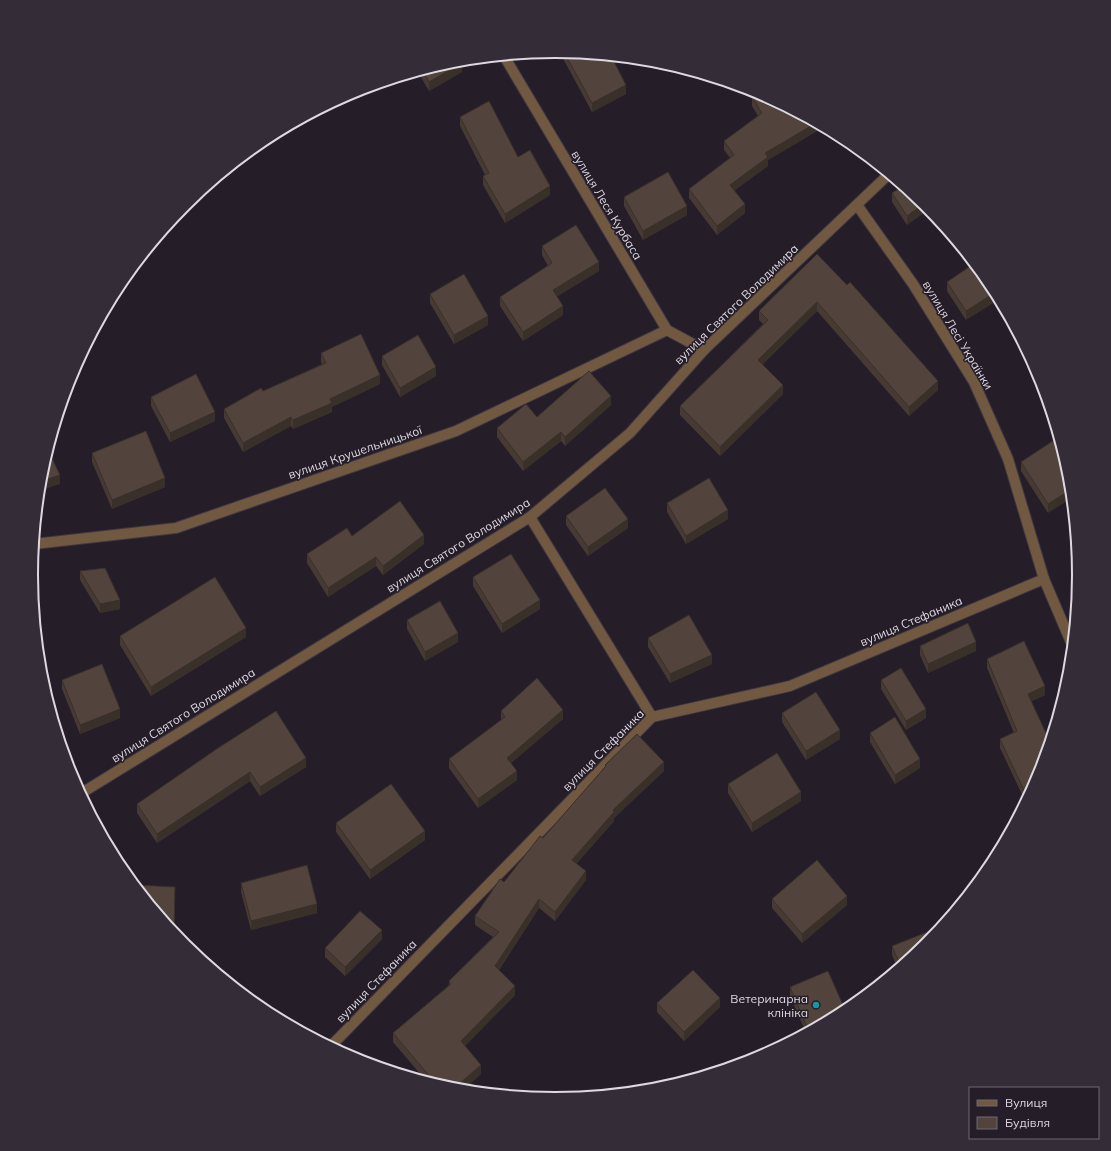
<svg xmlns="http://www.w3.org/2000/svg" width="1111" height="1151" font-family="Mulish,sans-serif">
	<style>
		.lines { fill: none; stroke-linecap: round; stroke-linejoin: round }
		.minor-casing { stroke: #3f3742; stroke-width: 12 }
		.minor { stroke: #715841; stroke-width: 10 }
		.wall { fill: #473a34 }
		.shaded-wall { fill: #39302a }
		.building { fill: #52443c; stroke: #39302a }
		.culture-dot { fill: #0f9aa8; stroke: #251d28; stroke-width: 1.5 }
		.labels { text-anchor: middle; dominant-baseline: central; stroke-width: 3; stroke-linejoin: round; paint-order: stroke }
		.street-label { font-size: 12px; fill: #ded9e0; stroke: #251d28 }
		.poi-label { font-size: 12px; fill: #ded9e0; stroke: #251d28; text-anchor: end }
		.rim { fill: none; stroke: #ded9e0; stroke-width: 2 }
	</style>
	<rect width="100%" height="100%" fill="#251d28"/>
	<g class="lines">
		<defs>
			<g id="minor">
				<polyline points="504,56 667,330 704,350"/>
				<polyline points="857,205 913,284 974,382 1008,459 1044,579 1073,647"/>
				<polyline points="530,517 652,717"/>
				<polyline points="34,544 176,528 456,431 667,330"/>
				<polyline points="80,794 530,517 630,433 704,350 889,174"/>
				<polyline points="330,1047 652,717 790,686 1044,579"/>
			</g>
		</defs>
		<use href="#minor" class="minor-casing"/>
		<use href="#minor" class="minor"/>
	</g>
	<g class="wall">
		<polygon points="559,51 611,56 626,94 592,112"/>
		<polygon points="453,61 462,72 429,91 418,72"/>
		<polygon points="752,97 817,124 817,131 768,160 768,166 734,190 745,213 717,235 689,198 689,189 730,158 724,150 724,141 758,116 752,106"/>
		<polygon points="460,117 518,157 550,195 505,223 483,185 483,176 485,175 460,126"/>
		<polygon points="892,193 927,205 907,225 892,202"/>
		<polygon points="624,197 687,215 643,240 624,206"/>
		<polygon points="542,246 599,271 557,296 563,315 523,341 500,306 500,297 548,266 542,255"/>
		<polygon points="817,254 938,390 909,416 817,311 763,364 783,394 720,456 680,415 680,406 763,324 759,320 759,311"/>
		<polygon points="975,263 966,320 947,291 947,282"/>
		<polygon points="430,294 488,325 454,344 430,303"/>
		<polygon points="321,353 380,384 332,407 332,412 293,429 291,426 243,452 224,418 224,409 322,364 321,362"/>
		<polygon points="382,356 436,376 400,397 382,365"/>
		<polygon points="151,397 215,421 170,442 151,406"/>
		<polygon points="611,405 565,446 561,441 523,471 497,437 497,428 537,417"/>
		<polygon points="1059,437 1048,513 1021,471 1021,462"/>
		<polygon points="92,453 165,487 112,509 92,462"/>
		<polygon points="667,503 728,519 686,544 667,512"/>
		<polygon points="566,516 628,528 588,556 566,525"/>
		<polygon points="352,536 424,544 383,575 376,566 328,597 307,563 307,554"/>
		<polygon points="80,571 120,609 100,613 80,580"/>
		<polygon points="473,577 540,609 502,633 473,586"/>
		<polygon points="407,620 458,642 425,661 407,629"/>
		<polygon points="120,636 246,637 151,696 120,645"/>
		<polygon points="648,638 712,664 670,683 648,647"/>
		<polygon points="920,646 976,651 928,673 920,655"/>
		<polygon points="987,659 1045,695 1032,701 1040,776 1026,803 1000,748 1000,739 1014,733 987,668"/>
		<polygon points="62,680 120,718 80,734 62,689"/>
		<polygon points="881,680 926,718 906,730 881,689"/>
		<polygon points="276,711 306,767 260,796 250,781 157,843 137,813 137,804"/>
		<polygon points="501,711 563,719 511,763 517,780 478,808 449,768 449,759 501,720"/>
		<polygon points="782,713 840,739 806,760 782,722"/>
		<polygon points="870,733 920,768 895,784 870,742"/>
		<polygon points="605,765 664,771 614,818 614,821 576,864 586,880 555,921 539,908 499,970 515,995 465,1046 481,1074 462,1091 453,1090 427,1082 393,1042 393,1033 449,985 449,981 493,937 475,925 475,916 605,767"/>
		<polygon points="728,784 801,801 752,832 728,793"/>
		<polygon points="336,823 425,840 370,879 336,832"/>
		<polygon points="241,883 317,913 251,930 241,892"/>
		<polygon points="772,899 847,905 802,943 772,908"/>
		<polygon points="382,939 345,976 325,957 325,948"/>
		<polygon points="892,946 926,947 898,970 892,955"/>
		<polygon points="790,987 846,1012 806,1033 790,996"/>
		<polygon points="657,1003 720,1007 684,1041 657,1012"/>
	</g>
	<g class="shaded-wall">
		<polygon points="462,63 462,72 429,91 429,82"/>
		<polygon points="626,85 626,94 592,112 592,103"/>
		<polygon points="816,123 817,124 817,131 768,160 768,166 730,194 730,185 765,153"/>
		<polygon points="550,186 550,195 505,223 505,214"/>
		<polygon points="925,203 930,209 907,225 907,216"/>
		<polygon points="745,204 745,213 717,235 717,226"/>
		<polygon points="687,206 687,215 643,240 643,231"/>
		<polygon points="599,262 599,271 553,299 553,290"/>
		<polygon points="996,292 1000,299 966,320 966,311"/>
		<polygon points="817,302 817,311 758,369 758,360"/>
		<polygon points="563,306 563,315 523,341 523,332"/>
		<polygon points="488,316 488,325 454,344 454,335"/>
		<polygon points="436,367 436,376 400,397 400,388"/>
		<polygon points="380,375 380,384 332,407 332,412 293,429 293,420 330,399"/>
		<polygon points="938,381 938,390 909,416 909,407"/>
		<polygon points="783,385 783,394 720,456 720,447"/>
		<polygon points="611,396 611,405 565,446 565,437"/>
		<polygon points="215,412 215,421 170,442 170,433"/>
		<polygon points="291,417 291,426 243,452 243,443"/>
		<polygon points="561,432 561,441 523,471 523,462"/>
		<polygon points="60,475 60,484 39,491 40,482"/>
		<polygon points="165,478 165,487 112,509 112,500"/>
		<polygon points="1072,489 1072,498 1048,513 1048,504"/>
		<polygon points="728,510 728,519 686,544 686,536"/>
		<polygon points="628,519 628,528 588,556 588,547"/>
		<polygon points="424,535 424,544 383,575 383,566"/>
		<polygon points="376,557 376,566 328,597 328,588"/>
		<polygon points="120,600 120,609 100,613 100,604"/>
		<polygon points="540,600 540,609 502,633 502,624"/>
		<polygon points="246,628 246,637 151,696 151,687"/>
		<polygon points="458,633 458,642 425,661 425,652"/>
		<polygon points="976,642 976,651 928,673 928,664"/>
		<polygon points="712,655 712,664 670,683 670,674"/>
		<polygon points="1045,686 1045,695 1028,703 1028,694"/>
		<polygon points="120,709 120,718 80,734 80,725"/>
		<polygon points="926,709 926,718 906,730 906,721"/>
		<polygon points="563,710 563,719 507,766 507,758"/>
		<polygon points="840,730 840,739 806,760 806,751"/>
		<polygon points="306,758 306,767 260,796 260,787"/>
		<polygon points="920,759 920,768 895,784 895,775"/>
		<polygon points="664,762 664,771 614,818 614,821 572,869 572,860 613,810"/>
		<polygon points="517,771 517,780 478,808 478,799"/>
		<polygon points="250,772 250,781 157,843 157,834"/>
		<polygon points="801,792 801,801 752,832 752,823"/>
		<polygon points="425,831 425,840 370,879 370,870"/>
		<polygon points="586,871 586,880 555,921 555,912"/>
		<polygon points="847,896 847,905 802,943 802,934"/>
		<polygon points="539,899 539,908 495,975 495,966"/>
		<polygon points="317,904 317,913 251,930 251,921"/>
		<polygon points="382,930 382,939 345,976 345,967"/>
		<polygon points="515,986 515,995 461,1050 461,1041"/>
		<polygon points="720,998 720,1007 684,1041 684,1032"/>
		<polygon points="481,1065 481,1074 462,1091 452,1090"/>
	</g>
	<g class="building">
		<polygon points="564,52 611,56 626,85 592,103"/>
		<polygon points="461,60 462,63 429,82 422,70 453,61"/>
		<polygon points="759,93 816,123 765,153 768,157 730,185 745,204 717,226 689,189 734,155 724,141 762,113 752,97"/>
		<polygon points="489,101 518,157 530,150 550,186 505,214 483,176 489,173 460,117"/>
		<polygon points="668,172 687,206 643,231 624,197"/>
		<polygon points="903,186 925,203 907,216 892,193"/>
		<polygon points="576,225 599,262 553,290 563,306 523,332 500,297 552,263 542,246"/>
		<polygon points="817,254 847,285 850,282 938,381 909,407 817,302 758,360 783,385 720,447 680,406 768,320 759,311"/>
		<polygon points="975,263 992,284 996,292 966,311 947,282"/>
		<polygon points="464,274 488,316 454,335 430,294"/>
		<polygon points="361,334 380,375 330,399 332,403 293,420 291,417 243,443 224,409 261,388 263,391 326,363 321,353"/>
		<polygon points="418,335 436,367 400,388 382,356"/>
		<polygon points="589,371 611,396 565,437 561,432 523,462 497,428 526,404 537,417"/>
		<polygon points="196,374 215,412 170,433 151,397"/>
		<polygon points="146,431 165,478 112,500 92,453"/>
		<polygon points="1059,437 1070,473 1072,489 1048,504 1021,462"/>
		<polygon points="48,450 60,475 40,482 41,473"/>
		<polygon points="709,478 728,510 686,536 667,503"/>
		<polygon points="605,488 628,519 588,547 566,516"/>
		<polygon points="400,501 424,535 383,566 376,557 328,588 307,554 347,528 352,536"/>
		<polygon points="511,554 540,600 502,624 473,577"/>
		<polygon points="105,568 120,600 100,604 80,571"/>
		<polygon points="215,577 246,628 151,687 120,636"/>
		<polygon points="440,601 458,633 425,652 407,620"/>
		<polygon points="689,615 712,655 670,674 648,638"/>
		<polygon points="968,623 976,642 928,664 920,646"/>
		<polygon points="1024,641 1045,686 1028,694 1050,742 1040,776 1028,799 1000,739 1017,731 987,659"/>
		<polygon points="102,664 120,709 80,725 62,680"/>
		<polygon points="901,668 926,709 906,721 881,680"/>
		<polygon points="537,678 563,710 507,758 517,771 478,799 449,759 505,717 501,711"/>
		<polygon points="816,692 840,730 806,751 782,713"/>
		<polygon points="276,711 306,758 260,787 250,772 157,834 137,804 218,748"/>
		<polygon points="895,717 920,759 895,775 870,733"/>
		<polygon points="637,734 664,762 613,810 614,812 572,860 586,871 555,912 539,899 495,966 515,986 461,1041 481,1065 452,1090 437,1085 393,1033 451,984 449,981 499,932 475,916 500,879 504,882 540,836 543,838 606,766 605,765"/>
		<polygon points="777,753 801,792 752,823 728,784"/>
		<polygon points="391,784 425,831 370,870 336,823"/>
		<polygon points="817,860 847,896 802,934 772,899"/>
		<polygon points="307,865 317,904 251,921 241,883"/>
		<polygon points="137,885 175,887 174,933 137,888"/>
		<polygon points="360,911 382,930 345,967 325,948"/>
		<polygon points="935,929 937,934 926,947 901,967 892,946"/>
		<polygon points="693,970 720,998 684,1032 657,1003"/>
		<polygon points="828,971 846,1012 809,1032 790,987"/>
	</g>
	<circle class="culture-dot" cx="816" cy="1005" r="4"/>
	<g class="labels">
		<g class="street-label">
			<text transform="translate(607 205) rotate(59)">вулиця Леся Курбаса</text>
			<text transform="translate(736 304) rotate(-44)">вулиця Святого Володимира</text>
			<text transform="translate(958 335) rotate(59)">вулиця Лесі Українки</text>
			<text transform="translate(355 452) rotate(-19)">вулиця Крушельницької</text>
			<text transform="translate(458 545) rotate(-32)">вулиця Святого Володимира</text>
			<text transform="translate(911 621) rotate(-23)">вулиця Стефаника</text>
			<text transform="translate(183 715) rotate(-32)">вулиця Святого Володимира</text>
			<text transform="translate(603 750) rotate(-45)">вулиця Стефаника</text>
			<text transform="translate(376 981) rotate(-46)">вулиця Стефаника</text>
		</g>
		<g class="poi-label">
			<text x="808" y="998">Ветеринарна<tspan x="808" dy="14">клініка</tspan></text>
		</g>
	</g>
	<path d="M0 0H1111V1151H0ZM38 575a517 517 0 1 1 1034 0a517 517 0 1 1-1034 0Z" fill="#342c37" fill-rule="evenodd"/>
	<path class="rim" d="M38 575a517 517 0 1 1 1034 0a517 517 0 1 1-1034 0Z"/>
	<rect x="969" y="1087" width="130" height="52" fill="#251d28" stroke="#6f6872"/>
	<rect x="977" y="1100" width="20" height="6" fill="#715841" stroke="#6f6872"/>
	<text x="1005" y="1107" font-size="12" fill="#ded9e0">Вулиця</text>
	<rect x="977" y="1117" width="20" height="12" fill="#52443c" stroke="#6f6872"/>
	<text x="1005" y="1127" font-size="12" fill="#ded9e0">Будівля</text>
</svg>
